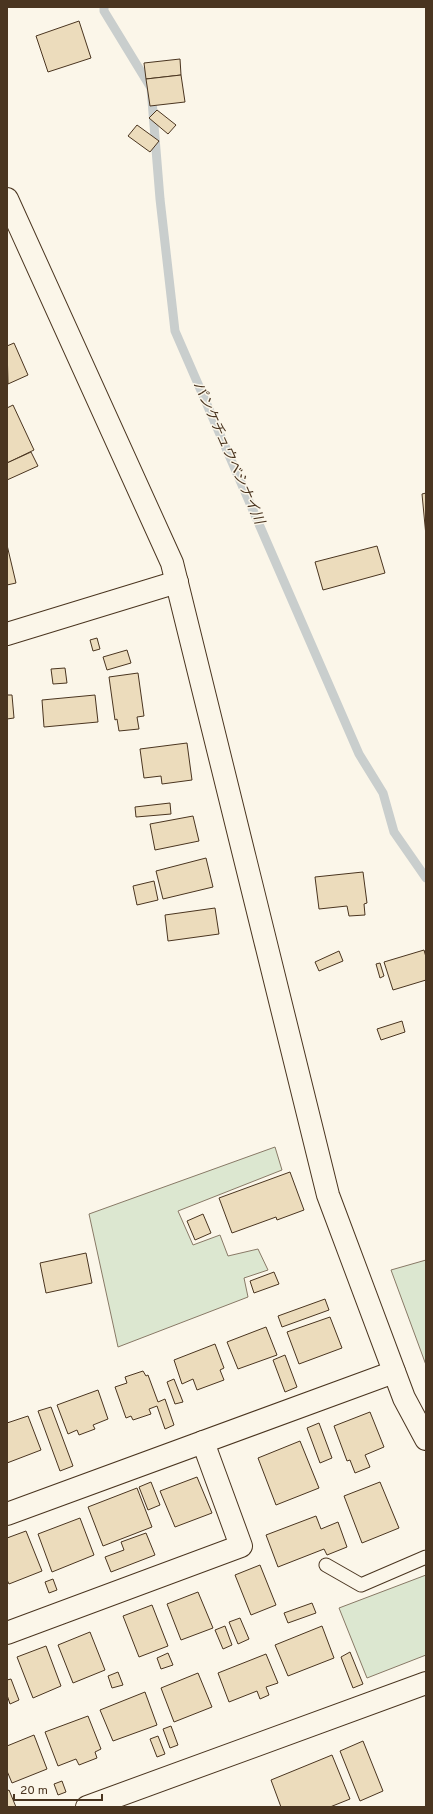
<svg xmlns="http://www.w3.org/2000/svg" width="433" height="1814" font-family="Overpass,'Noto Sans JP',sans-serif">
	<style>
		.green { fill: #dce7d0; stroke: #887966 }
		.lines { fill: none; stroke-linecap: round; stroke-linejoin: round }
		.stream { stroke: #c9cecd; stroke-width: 9 }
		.building { fill: #ecdcbc; stroke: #4a3520 }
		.service-casing { stroke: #4a3520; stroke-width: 15 }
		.minor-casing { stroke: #4a3520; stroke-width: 24 }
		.service { stroke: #fbf6e9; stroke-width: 13 }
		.minor { stroke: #fbf6e9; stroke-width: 22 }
		.labels { text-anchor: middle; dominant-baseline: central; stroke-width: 3; stroke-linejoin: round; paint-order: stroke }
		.water-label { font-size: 14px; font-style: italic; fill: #4a3520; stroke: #fbf6e9 }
	</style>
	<rect width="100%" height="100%" fill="#fbf6e9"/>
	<g class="green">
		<polygon points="275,1147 282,1170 178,1211 193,1245 220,1235 228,1256 258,1249 268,1270 244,1278 248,1297 118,1347 89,1214"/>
		<polygon points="426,1260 426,1365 391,1270"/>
		<polygon points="426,1575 426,1655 367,1678 339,1608"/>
	</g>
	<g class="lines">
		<polyline class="stream" points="104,7 104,11 151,88 160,199 175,331 359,754 383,793 394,832 426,878"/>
	</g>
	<g class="building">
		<polygon points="79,21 91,58 48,72 36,36"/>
		<polygon points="180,59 181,75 146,79 144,63"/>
		<polygon points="181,75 185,102 150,106 146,79"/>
		<polygon points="157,110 176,125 168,134 149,118"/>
		<polygon points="137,125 159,141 150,152 128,136"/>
		<polygon points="14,343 28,375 8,384 7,346"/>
		<polygon points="13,405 34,450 7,463 7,408"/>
		<polygon points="31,452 38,466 7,480 7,463"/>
		<polygon points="426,493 426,536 422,494"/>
		<polygon points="7,545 16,583 7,585"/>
		<polygon points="377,546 385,573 323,590 315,562"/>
		<polygon points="97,638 100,649 93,651 90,640"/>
		<polygon points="127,650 131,663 107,670 103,657"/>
		<polygon points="65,668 67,683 53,684 51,669"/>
		<polygon points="138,673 144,716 137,717 139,729 119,731 117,719 115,720 109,677"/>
		<polygon points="7,695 12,695 14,718 7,719"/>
		<polygon points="95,695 98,722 44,727 42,700"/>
		<polygon points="187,743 192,780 162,784 161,776 144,778 140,749"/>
		<polygon points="170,803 171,814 136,817 135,807"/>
		<polygon points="193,816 199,841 155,850 150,824"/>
		<polygon points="206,858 213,887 163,899 156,871"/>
		<polygon points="363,872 367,903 364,904 365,915 349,916 347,906 319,909 315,877"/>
		<polygon points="154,881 158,900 137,905 133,886"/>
		<polygon points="215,908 219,934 168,941 165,915"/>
		<polygon points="424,950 426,957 426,980 393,990 384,962"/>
		<polygon points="339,951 343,961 319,971 315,962"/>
		<polygon points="380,963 384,976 380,978 376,964"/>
		<polygon points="402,1021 405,1032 381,1040 377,1029"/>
		<polygon points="290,1172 304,1210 277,1220 276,1217 232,1233 219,1198"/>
		<polygon points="203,1214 211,1233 195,1240 187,1221"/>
		<polygon points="86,1253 92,1283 46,1293 40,1263"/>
		<polygon points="274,1272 279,1284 254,1293 250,1281"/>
		<polygon points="325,1299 329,1310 282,1327 278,1316"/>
		<polygon points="330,1317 342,1348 299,1364 287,1332"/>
		<polygon points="266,1327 277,1355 238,1369 227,1342"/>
		<polygon points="215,1344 224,1368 220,1370 224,1380 197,1390 193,1379 182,1384 174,1360"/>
		<polygon points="285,1355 297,1387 285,1392 273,1360"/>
		<polygon points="143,1371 146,1376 148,1375 158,1402 165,1399 174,1425 165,1429 157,1406 149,1409 151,1414 133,1420 131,1416 126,1418 115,1387 127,1383 125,1377"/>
		<polygon points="174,1379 183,1402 175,1404 167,1382"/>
		<polygon points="98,1390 108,1419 93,1425 95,1429 79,1435 77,1430 68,1434 57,1405"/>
		<polygon points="51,1407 73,1466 60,1471 38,1411"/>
		<polygon points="370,1412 384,1447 365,1455 370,1467 355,1473 350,1460 347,1461 334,1426"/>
		<polygon points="28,1416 41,1450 7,1463 7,1423"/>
		<polygon points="319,1423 332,1458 320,1463 307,1428"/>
		<polygon points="300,1441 319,1488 276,1505 258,1458"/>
		<polygon points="197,1477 212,1513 175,1527 160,1491"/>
		<polygon points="151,1482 160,1505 148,1510 139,1487"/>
		<polygon points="380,1482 399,1528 362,1543 344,1496"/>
		<polygon points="137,1488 152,1527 103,1546 88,1507"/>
		<polygon points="316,1516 321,1529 338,1522 347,1547 327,1555 324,1549 278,1567 266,1535"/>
		<polygon points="80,1518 94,1555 52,1572 38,1534"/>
		<polygon points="26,1531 42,1571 9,1584 7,1580 7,1538"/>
		<polygon points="146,1533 155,1555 111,1572 105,1557 124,1550 121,1542"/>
		<polygon points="260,1565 276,1605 251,1615 235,1575"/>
		<polygon points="53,1579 57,1590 49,1593 45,1582"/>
		<polygon points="198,1592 213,1628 181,1640 167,1604"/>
		<polygon points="312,1603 316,1613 288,1623 284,1613"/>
		<polygon points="152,1605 168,1646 139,1657 123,1616"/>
		<polygon points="240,1618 249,1639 238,1644 229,1622"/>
		<polygon points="225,1626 232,1645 223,1649 215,1630"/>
		<polygon points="322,1626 334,1658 288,1676 275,1645"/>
		<polygon points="90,1632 105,1670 73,1683 58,1645"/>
		<polygon points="46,1646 61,1686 33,1698 17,1657"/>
		<polygon points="350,1652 363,1684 353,1688 341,1657"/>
		<polygon points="168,1653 173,1665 161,1669 157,1658"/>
		<polygon points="266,1654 278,1683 266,1687 269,1695 260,1699 257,1691 229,1702 218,1673"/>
		<polygon points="118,1672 123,1685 112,1688 108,1676"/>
		<polygon points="198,1673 212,1707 174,1722 161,1688"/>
		<polygon points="11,1679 19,1700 10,1704 7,1695 7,1680"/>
		<polygon points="145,1692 157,1725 113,1741 100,1710"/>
		<polygon points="88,1716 101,1749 95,1752 97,1758 79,1765 76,1759 58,1766 45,1732"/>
		<polygon points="171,1726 178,1745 170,1748 163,1729"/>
		<polygon points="34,1735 47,1769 12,1783 7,1771 7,1746"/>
		<polygon points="158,1736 165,1754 157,1757 150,1739"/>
		<polygon points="363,1741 383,1791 360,1801 340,1751"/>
		<polygon points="332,1755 350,1799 330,1807 281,1807 271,1780"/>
		<polygon points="62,1781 66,1792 58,1795 54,1784"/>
		<polygon points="9,1790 16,1807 7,1807 7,1791"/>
	</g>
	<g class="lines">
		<defs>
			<polyline id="service" points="326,1565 361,1585 426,1557"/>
			<g id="minor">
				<polyline points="7,199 172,563 328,1195 404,1398 426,1439"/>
				<polyline points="7,634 177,582"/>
				<polyline points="7,1514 394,1372"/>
				<polyline points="7,1633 241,1546 203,1442"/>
				<polyline points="87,1807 426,1683"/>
			</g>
		</defs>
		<use href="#service" class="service-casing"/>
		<use href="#minor" class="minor-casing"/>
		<use href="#service" class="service"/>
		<use href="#minor" class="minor"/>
	</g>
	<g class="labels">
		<g class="water-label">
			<text transform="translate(228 453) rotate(66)">パンケチュウベシナイ川</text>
		</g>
	</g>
	<rect width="433" height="1814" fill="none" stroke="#4a3520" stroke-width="16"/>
	<path d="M14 1794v6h88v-6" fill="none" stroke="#4a3520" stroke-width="2"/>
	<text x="20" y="1794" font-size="12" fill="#4a3520" stroke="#fbf6e9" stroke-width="3" paint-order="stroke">20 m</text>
</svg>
